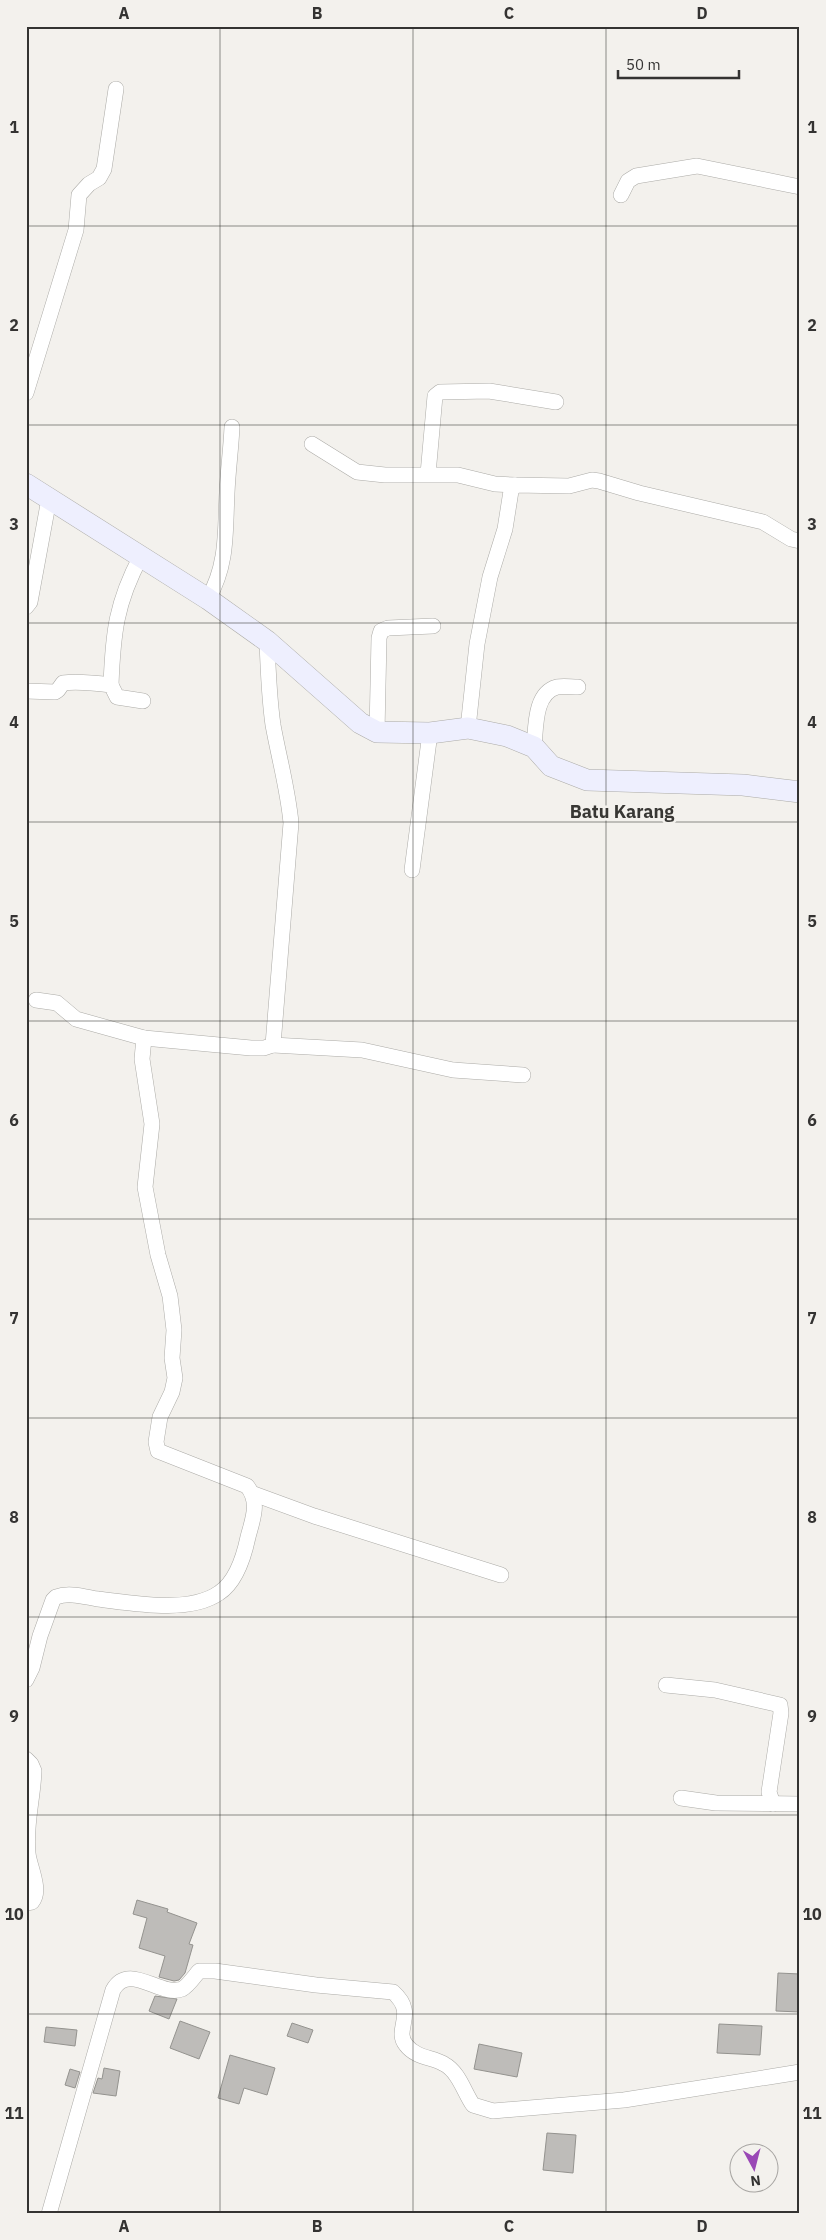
<svg xmlns="http://www.w3.org/2000/svg" width="826" height="2240" font-family="'IBM Plex Sans',sans-serif">
	<style>
		.building { fill: #bebcb9; stroke: #94938f }
		.lines { fill: none; stroke-linecap: round; stroke-linejoin: round }
		.street-casing { stroke: #acaba7; stroke-width: 16 }
		.secondary-casing { stroke: #acaba7; stroke-width: 22 }
		.street { stroke: #fff; stroke-width: 15 }
		.secondary { stroke: #eeeffe; stroke-width: 21 }
		.grid { fill: none; stroke: #343332; stroke-width: 1; stroke-opacity: 0.55 }
		.labels { text-anchor: middle; dominant-baseline: central; stroke-width: 5; stroke-linejoin: round; paint-order: stroke }
		.quarter-label { font-size: 18px; font-weight: bold; fill: #383734; stroke: #f3f1ed }
		.neatline { fill: none; stroke: #343332; stroke-width: 2 }
		.grid-label { font-size: 16px; text-anchor: middle; font-weight: bold; fill: #343332 }
	</style>
	<rect width="100%" height="100%" fill="#f3f1ed"/>
	<g class="building">
		<polygon points="137,1900 168,1909 167,1912 197,1923 189,1944 193,1945 185,1973 179,1980 174,1981 159,1977 165,1956 139,1948 147,1918 133,1914"/>
		<polygon points="778,1973 800,1974 800,2012 776,2011"/>
		<polygon points="155,1996 177,1999 169,2019 149,2011"/>
		<polygon points="180,2021 210,2032 199,2059 170,2048"/>
		<polygon points="292,2023 313,2030 308,2043 287,2036"/>
		<polygon points="719,2024 762,2026 760,2055 717,2053"/>
		<polygon points="46,2027 77,2030 75,2046 44,2042"/>
		<polygon points="479,2044 522,2053 517,2077 474,2069"/>
		<polygon points="230,2055 275,2068 267,2095 244,2088 239,2104 218,2098"/>
		<polygon points="104,2068 120,2071 116,2096 93,2093 98,2078 102,2079"/>
		<polygon points="70,2069 80,2072 75,2088 65,2085"/>
		<polygon points="547,2133 576,2135 573,2173 543,2170"/>
	</g>
	<g class="lines">
		<defs>
			<g id="street">
				<polyline points="621,195 628,181 636,176 697,166 800,187"/>
				<polyline points="26,393 76,230 79,195 89,184 99,178 104,169 116,89"/>
				<polyline points="312,444 357,472 385,475 458,475 495,484 515,485"/>
				<polyline points="428,474 435,396 440,392 489,391 556,402"/>
				<path d="M208,599C228,564 225,531 227,493C228,470 231,449 232,427"/>
				<polyline points="26,607 30,602 49,499"/>
				<path d="M111,685C113,633 116,603 141,556"/>
				<path d="M26,691L55,692L58,690L63,683C78,681 95,683 111,685L117,697L143,701"/>
				<polyline points="468,728 477,644 490,577 505,529 511,491 515,485 569,486 592,480 599,481 639,493 763,522 791,539 800,541"/>
				<polyline points="377,732 379,638 381,631 388,628 433,626"/>
				<path d="M534,747C536,728 534,693 557,687C563,686 571,687 578,687"/>
				<polyline points="412,870 430,733"/>
				<polyline points="36,1000 57,1003 76,1019 144,1038"/>
				<polyline points="273,1045 362,1050 453,1070 523,1075"/>
				<polyline points="254,1494 314,1516 501,1575"/>
				<path d="M26,1680L32,1668L40,1636L53,1600L56,1597C69,1592 85,1597 98,1599C132,1603 189,1614 219,1593C236,1582 244,1556 248,1537C253,1518 260,1502 247,1486L158,1451L156,1442L160,1417L172,1392L175,1378L172,1358L174,1330L170,1296L158,1255L145,1187L152,1124L142,1059L144,1038L251,1048H264L273,1045L291,823C288,790 279,758 273,725C269,697 268,669 267,641"/>
				<polyline points="666,1685 715,1690 780,1705 781,1713 769,1792 773,1804"/>
				<path d="M26,1759L31,1764L34,1771C33,1799 25,1825 28,1853C29,1866 42,1890 32,1902L26,1903"/>
				<polyline points="681,1798 716,1803 800,1804"/>
				<path d="M49,2214L113,1990C129,1961 161,1998 182,1989C188,1986 194,1977 199,1971H215L316,1985L393,1992C418,2014 393,2029 406,2045C416,2058 432,2057 444,2064C459,2072 464,2092 473,2105L493,2111L624,2100L800,2072"/>
			</g>
			<polyline id="secondary" points="26,484 208,599 267,641 360,723 377,732 430,733 468,728 507,736 534,747 551,766 587,780 743,785 800,792"/>
		</defs>
		<use href="#street" class="street-casing"/>
		<use href="#secondary" class="secondary-casing"/>
		<use href="#street" class="street"/>
		<use href="#secondary" class="secondary"/>
	</g>
	<path class="grid" d="M220,26V2214M413,26V2214M606,26V2214M26,226H800M26,425H800M26,623H800M26,822H800M26,1021H800M26,1219H800M26,1418H800M26,1617H800M26,1815H800M26,2014H800"/>
	<g class="labels">
		<g class="quarter-label">
			<text x="622" y="811">Batu Karang</text>
		</g>
	</g>
	<rect width="826" height="2240" fill="none" stroke="#f3f1ed" stroke-width="55"/>
	<g transform="translate(754 2168) rotate(173)"><circle r="24" fill="#f3f1ed" stroke="#a7a5a2"/>
	<path d="M0-4L9 19L0 12L-9 19Z" fill="#9a48b6"/>
	<text y="-8" font-size="14" font-weight="bold" text-anchor="middle" fill="#343332">N</text>
	</g>
	<path d="M618 70v8h121v-8" fill="none" stroke="#343332" stroke-width="2.5"/>
	<text x="626" y="70" font-size="15" fill="#343332" stroke="#f3f1ed" stroke-width="4" paint-order="stroke">50 m</text>
	<rect x="28" y="28" width="770" height="2184" class="neatline"/>
	<g class="grid-label">
		<text x="124" y="19">A</text>
		<text x="317" y="19">B</text>
		<text x="509" y="19">C</text>
		<text x="702" y="19">D</text>
		<text x="14" y="133">1</text>
		<text x="812" y="133">1</text>
		<text x="14" y="331">2</text>
		<text x="812" y="331">2</text>
		<text x="14" y="530">3</text>
		<text x="812" y="530">3</text>
		<text x="14" y="728">4</text>
		<text x="812" y="728">4</text>
		<text x="14" y="927">5</text>
		<text x="812" y="927">5</text>
		<text x="14" y="1126">6</text>
		<text x="812" y="1126">6</text>
		<text x="14" y="1324">7</text>
		<text x="812" y="1324">7</text>
		<text x="14" y="1523">8</text>
		<text x="812" y="1523">8</text>
		<text x="14" y="1722">9</text>
		<text x="812" y="1722">9</text>
		<text x="14" y="1920">10</text>
		<text x="812" y="1920">10</text>
		<text x="14" y="2119">11</text>
		<text x="812" y="2119">11</text>
		<text x="124" y="2232">A</text>
		<text x="317" y="2232">B</text>
		<text x="509" y="2232">C</text>
		<text x="702" y="2232">D</text>
	</g>
</svg>
